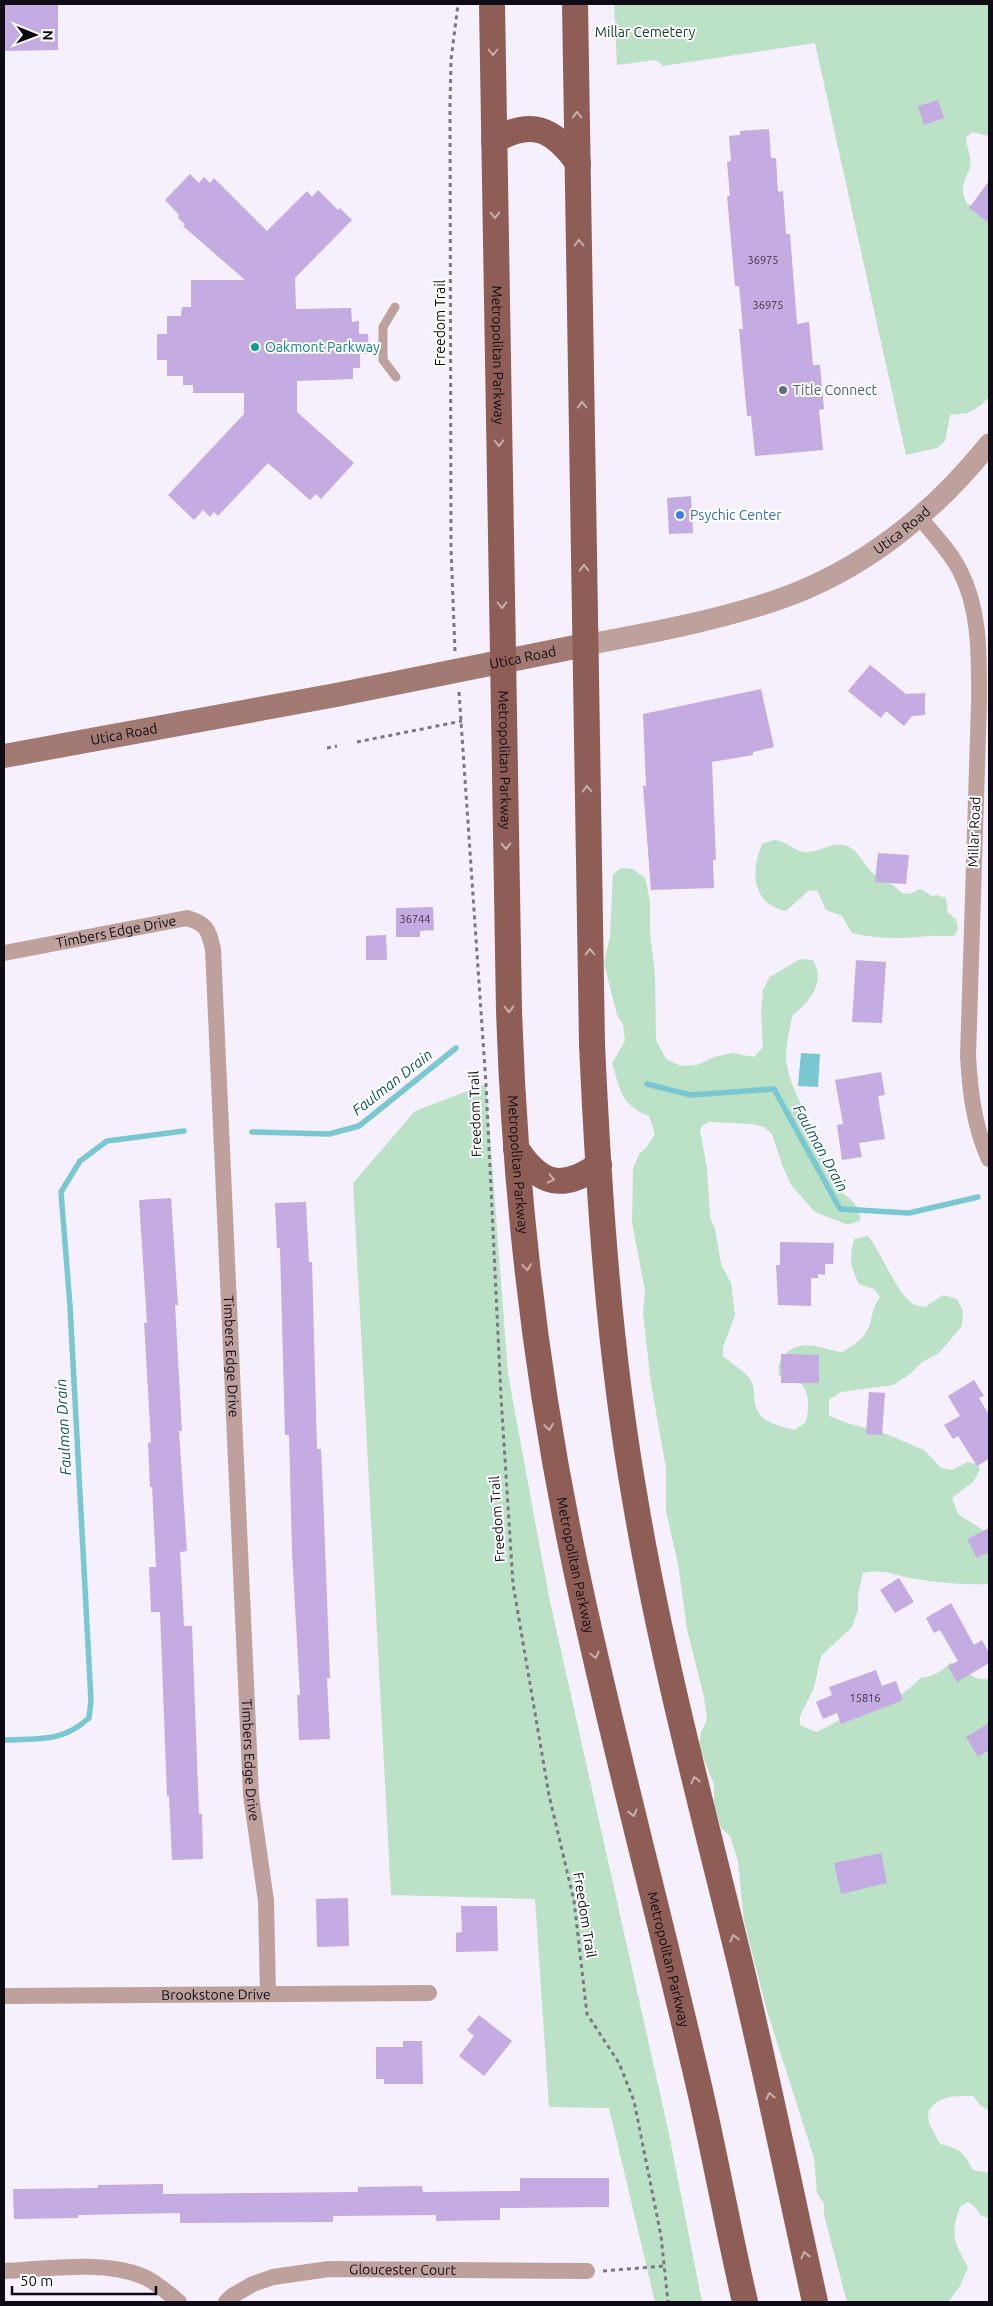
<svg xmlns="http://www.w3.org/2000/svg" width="993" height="2306" font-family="Ubuntu,sans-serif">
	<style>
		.green { fill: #bbe1c6 }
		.water { fill: #78c7d1 }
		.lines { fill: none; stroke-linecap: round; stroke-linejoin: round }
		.stream { stroke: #78c7d1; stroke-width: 5.5 }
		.building { fill: #c4abe1 }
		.path { stroke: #7b7680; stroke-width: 3; stroke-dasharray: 4 4; stroke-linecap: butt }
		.service { stroke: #bea19c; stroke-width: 9 }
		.minor { stroke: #bea19c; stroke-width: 16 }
		.tertiary { stroke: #bea19c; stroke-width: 21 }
		.secondary { stroke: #a37973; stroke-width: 24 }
		.primary { stroke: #8e5d56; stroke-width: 26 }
		.oneway { stroke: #c6aeaa }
		.culture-dot { fill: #0f9aa8; stroke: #fff; stroke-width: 2 }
		.service-dot { fill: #5c6f8a; stroke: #fff; stroke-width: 2 }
		.shop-dot { fill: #3f7fe0; stroke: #fff; stroke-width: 2 }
		.labels { text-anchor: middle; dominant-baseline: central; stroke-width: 4; stroke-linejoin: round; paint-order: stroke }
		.number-label { font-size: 11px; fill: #3c3347 }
		.park-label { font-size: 14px; fill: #154027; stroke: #fff }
		.street-label { font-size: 14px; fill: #0f0b14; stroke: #fff }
		.culture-label { font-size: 14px; fill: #0d838f; stroke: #fff; text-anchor: start }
		.service-label { font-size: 14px; fill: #4e5e75; stroke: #fff; text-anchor: start }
		.shop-label { font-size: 14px; fill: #366cbe; stroke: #fff; text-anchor: start }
		.water-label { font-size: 15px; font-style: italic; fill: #0e545c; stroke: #fff }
	</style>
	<rect width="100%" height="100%" fill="#f5f0fb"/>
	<g class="green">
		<path d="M614,4H989V136L972,132L966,137C966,145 969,149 970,157C974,176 955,179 967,204L989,210V397L981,405L968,413L950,415L945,441L937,448L906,455L815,43L663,66L656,60L617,65Z"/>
		<path d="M774,840C787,840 796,854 809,852C823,851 832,841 847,846C860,851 863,865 873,873C879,878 885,879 890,883C903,892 902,899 920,889L932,896L937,895L946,898L948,913L956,919L958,929L955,935C945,938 938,935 928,936C904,939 875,939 852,933L842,916L826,910L817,890L808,891L786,911C752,904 750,872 762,844Z"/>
		<path d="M622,868L633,869L645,878L650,901V933L655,974L656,1040L666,1059L681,1066L697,1065L714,1057L733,1053L754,1057L763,1047L761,1013L763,990L770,977L800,959L813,960C826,982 810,1002 792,1016C790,1029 786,1044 786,1058C788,1085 805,1109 815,1133C821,1150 826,1168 835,1184C844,1199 857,1197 861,1220L848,1225L815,1212L791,1185L783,1167L772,1134L764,1127L752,1124L709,1122L702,1126L700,1131L707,1168L710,1218L715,1228L721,1264L731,1283L735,1315L723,1347V1356C732,1365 747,1371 752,1383C755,1389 753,1396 755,1403C759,1423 777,1425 794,1430L806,1422C809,1407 810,1398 802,1384L792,1383L779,1375C778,1366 779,1359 786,1353C805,1338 820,1349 842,1352C855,1345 868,1336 871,1320C873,1311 874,1306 880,1297L874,1289L859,1284C850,1265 849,1259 854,1239L868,1236C882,1253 896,1293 913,1304C917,1306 921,1307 925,1307L943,1295L957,1299L963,1311L962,1326L939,1353L922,1362L910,1374L893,1385L841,1392L829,1400V1416L850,1424L879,1431L924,1450L941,1468L952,1470L967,1462L976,1464L980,1469L974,1481L952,1498L958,1514L989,1534V1584C965,1585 939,1583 916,1579C897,1576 882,1568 863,1573L858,1594V1610L852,1627L821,1656L814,1688L800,1716V1725L816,1732C828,1727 837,1721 848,1715C875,1702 899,1703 920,1678C932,1677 941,1672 950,1663L959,1664C968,1674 975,1681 989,1679V2110L982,2107L973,2096C954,2096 939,2095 928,2112L929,2123L940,2144C961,2149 963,2152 973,2170L989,2173V2218L980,2215L976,2208L968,2202L960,2207C950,2234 954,2243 968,2267L960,2286L948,2302H847L824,2215V2203L817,2193L814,2158L767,2011L744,1921L738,1861L730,1836L721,1828L714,1806V1785L699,1747L701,1732L707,1720L704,1697L687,1629L678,1564L666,1511V1468L651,1384L643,1313L645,1291L632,1222L633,1169L639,1154L646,1148L655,1134L649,1116C621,1105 620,1089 612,1063L625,1041L623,1024L617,1015L604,963L610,936L613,874Z"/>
		<polygon points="486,1084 508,1374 549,1597 669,2134 702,2302 655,2302 609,2108 549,2107 535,1899 391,1895 353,1183 415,1111"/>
	</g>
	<polygon class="water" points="801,1053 820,1054 818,1087 798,1086"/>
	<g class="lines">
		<g class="stream">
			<polyline points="647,1084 691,1095 774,1089 840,1209 909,1213 978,1197"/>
			<polyline points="252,1132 329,1134 359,1126 456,1048"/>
			<path d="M4,1740C40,1738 61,1743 89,1718L91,1701L70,1306L61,1192L80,1161L107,1141L184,1131"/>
		</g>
	</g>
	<g class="building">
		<polygon points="4,4 58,4 58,50 5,51"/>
		<polygon points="938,100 944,118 924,125 918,106"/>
		<polygon points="769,129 771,158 776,158 778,192 783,191 786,234 790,234 797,324 809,322 813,365 820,365 824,409 819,410 823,450 755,456 751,416 747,416 739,329 743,329 739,286 735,286 727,196 730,196 727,162 731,161 729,136 740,135 740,131"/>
		<polygon points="190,174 199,183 204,177 210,183 214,178 267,231 307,191 312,197 318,190 338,210 340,208 352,220 295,278 296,309 351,308 352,322 359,321 359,334 368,334 369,354 360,354 360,368 353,368 353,379 297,381 297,412 354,463 321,499 316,494 310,500 268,463 218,516 214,512 210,517 203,510 194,520 168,495 244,414 244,393 193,393 193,385 183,385 183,376 167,376 167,360 157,360 157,334 167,334 167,316 181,316 182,307 191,307 191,280 245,280 183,226 185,224 178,218 179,215 165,200"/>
		<polygon points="989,181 989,223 969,208"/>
		<polygon points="691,496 693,533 669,534 667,498"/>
		<polygon points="870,665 906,694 925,693 925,715 912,716 904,726 886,711 881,718 848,691"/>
		<polygon points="761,689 774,747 753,752 753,755 712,762 716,860 713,860 714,888 651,890 643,786 646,786 643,714"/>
		<polygon points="878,853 909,855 906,884 875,882"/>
		<polygon points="433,907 434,930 420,931 420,937 396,937 396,908"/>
		<polygon points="386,935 387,960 366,960 366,936"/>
		<polygon points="856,960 886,962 882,1023 852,1022"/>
		<polygon points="881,1072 885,1095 878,1096 885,1139 859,1143 862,1157 842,1160 837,1125 843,1124 835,1080"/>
		<polygon points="171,1198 178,1305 175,1305 182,1431 179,1431 187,1551 180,1552 184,1626 192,1626 199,1814 202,1814 203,1859 172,1860 169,1796 167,1796 160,1612 151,1612 149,1567 156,1567 152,1487 150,1487 148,1443 151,1442 144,1323 147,1323 139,1200"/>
		<polygon points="306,1202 309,1262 312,1262 317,1449 321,1449 323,1493 330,1678 327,1678 330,1739 299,1740 297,1695 300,1695 292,1552 289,1435 285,1435 280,1248 277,1248 275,1203"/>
		<polygon points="780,1242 834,1243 833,1264 825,1264 825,1275 818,1274 818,1278 811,1278 811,1306 778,1305 776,1265 780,1265"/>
		<polygon points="781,1354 819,1355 819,1383 781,1383"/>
		<polygon points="974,1380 984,1396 979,1398 989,1415 989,1459 977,1466 958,1436 953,1439 944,1425 960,1416 948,1396"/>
		<polygon points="869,1392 885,1393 882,1435 866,1434"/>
		<polygon points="989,1528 989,1552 977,1558 967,1539"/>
		<polygon points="899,1578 914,1602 895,1613 880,1590"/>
		<polygon points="951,1603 974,1645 982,1640 989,1653 989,1663 957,1682 948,1666 958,1661 940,1630 934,1633 926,1618"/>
		<polygon points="876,1670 882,1686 896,1681 903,1700 841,1724 837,1713 823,1719 816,1702 832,1695 829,1687"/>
		<polygon points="989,1723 989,1750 978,1757 966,1737"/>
		<polygon points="881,1853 887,1883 841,1894 834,1863"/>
		<polygon points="348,1898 349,1946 317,1947 316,1899"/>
		<polygon points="461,1906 497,1906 498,1951 456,1952 456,1933 462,1932"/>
		<polygon points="479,2015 512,2041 484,2076 459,2056 474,2036 467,2030"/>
		<polygon points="403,2041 422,2041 423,2084 384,2084 384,2079 376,2079 376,2047 403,2047"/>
		<polygon points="520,2178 609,2178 609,2207 500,2208 500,2220 436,2221 436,2215 333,2216 333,2222 180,2223 180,2213 78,2215 78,2218 14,2219 13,2189 98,2188 98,2185 163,2184 163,2194 358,2192 358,2187 422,2186 423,2192 520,2191"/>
	</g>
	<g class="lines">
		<g class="path">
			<polyline points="455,651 451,548 450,105 451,60 458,4"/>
			<polyline points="459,692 486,1084 501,1397 513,1584 549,1795 574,1901 587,2014 619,2063 634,2101 661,2236 668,2302"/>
			<polyline points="357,742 462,721"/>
			<polyline points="327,748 337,746"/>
			<polyline points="603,2271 664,2266"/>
		</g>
		<polyline class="service" points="395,307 383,327 383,360 396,377"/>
		<g class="minor">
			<path d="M920,518C934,535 950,551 960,571C981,611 979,660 979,704L968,1056C970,1091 974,1127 989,1159"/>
			<path id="s1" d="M4,953L187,918C207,924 208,929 213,949L251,1795L266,1901L268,1994"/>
			<path id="s2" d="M4,1996L429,1993"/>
			<path d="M4,2271C46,2269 102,2260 142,2276C155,2281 168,2293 179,2302"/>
			<path id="s3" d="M226,2302L232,2296L253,2284L273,2277L329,2269L587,2271"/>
		</g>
		<path class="tertiary" id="s4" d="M585,645C650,633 715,621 777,600C862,571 934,513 989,444"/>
		<path class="secondary" id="s5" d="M4,756L336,695L585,645"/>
		<g class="primary">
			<path id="s6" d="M492,4L509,1010C515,1199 537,1388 577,1574C613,1744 659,1913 698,2082C715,2155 728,2229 745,2302"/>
			<path d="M575,4L592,1044C599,1198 609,1353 636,1505C662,1659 703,1811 740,1963C767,2075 790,2189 815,2302"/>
			<path d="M494,141C531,118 554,129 578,163"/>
			<path d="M516,1148C540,1185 562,1191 599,1165"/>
		</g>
	</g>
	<defs><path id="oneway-chevron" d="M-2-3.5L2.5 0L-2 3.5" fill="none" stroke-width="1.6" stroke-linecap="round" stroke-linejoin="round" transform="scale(1.25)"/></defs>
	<g class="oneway">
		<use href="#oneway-chevron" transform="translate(493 52) rotate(90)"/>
		<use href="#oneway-chevron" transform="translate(577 115) rotate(-91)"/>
		<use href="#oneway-chevron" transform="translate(495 215) rotate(89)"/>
		<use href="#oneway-chevron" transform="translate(579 243) rotate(-91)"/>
		<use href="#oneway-chevron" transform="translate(582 405) rotate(-91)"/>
		<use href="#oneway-chevron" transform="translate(499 443) rotate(89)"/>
		<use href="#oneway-chevron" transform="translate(584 568) rotate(-91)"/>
		<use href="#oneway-chevron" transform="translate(502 605) rotate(89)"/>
		<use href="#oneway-chevron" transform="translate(587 789) rotate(-91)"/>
		<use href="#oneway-chevron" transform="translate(506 846) rotate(89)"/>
		<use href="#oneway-chevron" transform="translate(590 952) rotate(-91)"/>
		<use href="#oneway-chevron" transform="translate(509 1009) rotate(89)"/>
		<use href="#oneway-chevron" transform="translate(551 1179) rotate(13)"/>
		<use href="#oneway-chevron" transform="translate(527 1267) rotate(83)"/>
		<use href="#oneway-chevron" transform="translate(549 1427) rotate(80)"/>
		<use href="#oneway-chevron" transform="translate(595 1655) rotate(77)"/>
		<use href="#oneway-chevron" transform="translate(695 1780) rotate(-104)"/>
		<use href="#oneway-chevron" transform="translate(633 1813) rotate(76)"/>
		<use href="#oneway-chevron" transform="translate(734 1938) rotate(-104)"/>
		<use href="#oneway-chevron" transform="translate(770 2096) rotate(-103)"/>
		<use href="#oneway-chevron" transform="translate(805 2255) rotate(-102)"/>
	</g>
	<circle class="culture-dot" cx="255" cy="347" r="5"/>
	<circle class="service-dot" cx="783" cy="390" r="5"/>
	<circle class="shop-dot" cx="680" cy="515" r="5"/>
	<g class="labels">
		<g class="number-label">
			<text x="763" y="260">36975</text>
			<text x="768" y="305">36975</text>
			<text x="415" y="919">36744</text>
			<text x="865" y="1698">15816</text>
		</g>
		<g class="park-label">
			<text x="645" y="32">Millar Cemetery</text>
		</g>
		<g class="street-label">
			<text transform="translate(440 323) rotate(-90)">Freedom Trail</text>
			<text stroke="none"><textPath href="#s6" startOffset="351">Metropolitan Parkway</textPath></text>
			<text stroke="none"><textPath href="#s4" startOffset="341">Utica Road</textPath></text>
			<text stroke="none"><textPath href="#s5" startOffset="528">Utica Road</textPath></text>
			<text stroke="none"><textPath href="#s5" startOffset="122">Utica Road</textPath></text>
			<text stroke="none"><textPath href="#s6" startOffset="756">Metropolitan Parkway</textPath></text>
			<text transform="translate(974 832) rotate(-88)">Millar Road</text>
			<text stroke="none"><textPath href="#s1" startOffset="114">Timbers Edge Drive</textPath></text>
			<text transform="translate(475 1114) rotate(-92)">Freedom Trail</text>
			<text stroke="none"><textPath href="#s6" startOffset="1161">Metropolitan Parkway</textPath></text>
			<text stroke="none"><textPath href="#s1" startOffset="638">Timbers Edge Drive</textPath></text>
			<text transform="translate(497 1519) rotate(-94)">Freedom Trail</text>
			<text stroke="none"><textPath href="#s6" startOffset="1566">Metropolitan Parkway</textPath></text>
			<text stroke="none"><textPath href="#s1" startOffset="1042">Timbers Edge Drive</textPath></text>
			<text transform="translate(585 1915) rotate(81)">Freedom Trail</text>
			<text stroke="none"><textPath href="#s6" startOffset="1971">Metropolitan Parkway</textPath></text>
			<text stroke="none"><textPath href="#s2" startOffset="212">Brookstone Drive</textPath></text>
			<text stroke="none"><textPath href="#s3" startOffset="184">Gloucester Court</textPath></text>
		</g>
		<g class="culture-label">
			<text x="265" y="347">Oakmont Parkway</text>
		</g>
		<g class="service-label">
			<text x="793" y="390">Title Connect</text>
		</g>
		<g class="shop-label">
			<text x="690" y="515">Psychic Center</text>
		</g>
		<g class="water-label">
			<text transform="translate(392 1082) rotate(-38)">Faulman Drain</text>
			<text transform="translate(821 1148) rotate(61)">Faulman Drain</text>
			<text transform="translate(63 1427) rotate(-93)">Faulman Drain</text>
		</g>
	</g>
	<rect width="993" height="2306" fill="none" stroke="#0f0b14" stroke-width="10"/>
	<g transform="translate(35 35) rotate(91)" stroke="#ffffff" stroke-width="4" paint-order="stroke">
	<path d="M0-4L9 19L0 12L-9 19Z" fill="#0f0b14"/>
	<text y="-8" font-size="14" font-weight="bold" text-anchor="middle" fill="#0f0b14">N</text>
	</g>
	<path d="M12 2286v8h144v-8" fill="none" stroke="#0f0b14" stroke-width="2.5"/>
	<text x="20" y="2286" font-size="15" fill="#0f0b14" stroke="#ffffff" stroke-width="4" paint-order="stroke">50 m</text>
</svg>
